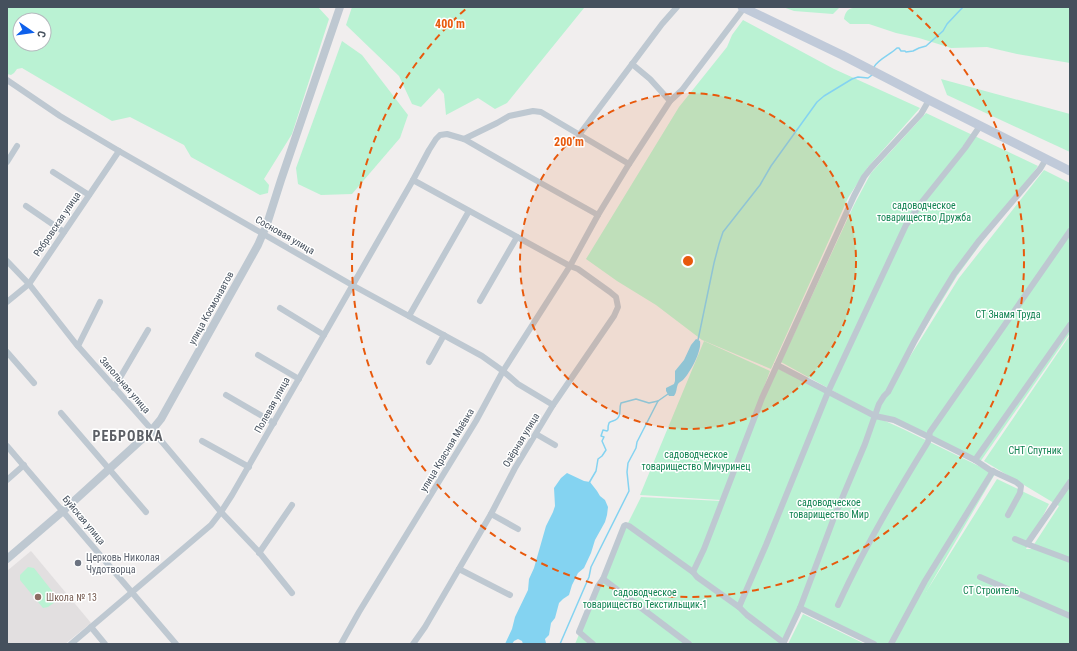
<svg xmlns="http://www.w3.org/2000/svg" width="1077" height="651" font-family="'Roboto Condensed',sans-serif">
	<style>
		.education { fill: #e2dfe0 }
		.green { fill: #baf2d3; fill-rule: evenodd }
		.water { fill: #84d3f1 }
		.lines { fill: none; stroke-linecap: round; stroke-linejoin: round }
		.stream { stroke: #84d3f1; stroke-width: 1.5 }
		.minor { stroke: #bec8d1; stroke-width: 6 }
		.tertiary { stroke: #bec8d1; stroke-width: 8 }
		.secondary { stroke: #c0cad9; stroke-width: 9 }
		.ring { fill: none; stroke: #e8590c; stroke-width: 2; stroke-dasharray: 7 5 }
		.worship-dot { fill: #6b7280; stroke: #fff; stroke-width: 1.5 }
		.education-dot { fill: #8d6e63; stroke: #fff; stroke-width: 1.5 }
		.labels { text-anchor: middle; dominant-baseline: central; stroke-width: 3; stroke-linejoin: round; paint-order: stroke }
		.park-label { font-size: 10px; fill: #118352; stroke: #fff }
		.street-label { font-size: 10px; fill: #45505d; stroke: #fff }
		.worship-label { font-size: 10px; fill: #5b616d; stroke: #fff; text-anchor: start }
		.education-label { font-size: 10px; fill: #785e54; stroke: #fff; text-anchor: start }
		.district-label { font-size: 14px; font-weight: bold; letter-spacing: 1px; fill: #5b5e64; stroke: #fff }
		.centre { fill: #e8590c; stroke: #fff; stroke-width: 2 }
		.ring-label { font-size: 12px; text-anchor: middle; font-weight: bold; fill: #e8590c; stroke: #fff; stroke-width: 3; stroke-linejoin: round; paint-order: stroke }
	</style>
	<rect width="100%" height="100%" fill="#f1eeee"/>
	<polygon class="education" points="31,551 91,623 65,644 7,644 7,571"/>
	<g class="green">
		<path d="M7,7H318L329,19L292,134L264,179L269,185L268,193L260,195L191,157L184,145L130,117L112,121L22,68L17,69L14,73L11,75L7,74ZM20,20H44V44H20Z"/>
		<polygon points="352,7 583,7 584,8 507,103 495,109 478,98 446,115 444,94 439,88 421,107 412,104 399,76 346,25"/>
		<polygon points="783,7 840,7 833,14 794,11"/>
		<path d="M853,7H1070V63L1017,54L987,47L951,48L919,38L896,33L869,24H850L844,19C845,13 847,9 853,8Z"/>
		<polygon points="743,20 834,69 920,108 868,167 848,198 771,369 702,340 656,305 617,281 586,259 679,107 727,47 732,35"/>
		<polygon points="342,41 362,55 408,115 400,138 352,194 321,195 298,184 296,168"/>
		<polygon points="941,79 1070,114 1070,152 947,95"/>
		<polygon points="926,113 1038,166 957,276 873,413 781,362 854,205 871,173"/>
		<polygon points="1044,170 1070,183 1070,333 980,462 874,414 959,278"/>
		<polygon points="1070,335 1070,644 878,644 804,607 783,644 575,644 626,523 628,523 641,497 721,501 721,500 640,495 704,341 770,371 731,476 777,368 854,407 903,429 995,474 926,592 997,479 1049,504 1026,549 1031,549 1059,506 984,461"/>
		<polygon points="28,567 34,568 56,596 55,602 48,607 43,608 20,580 20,575"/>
		<polygon points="803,614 865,644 788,644"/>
	</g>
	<g class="water">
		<path d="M696,339L700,341C702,351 690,373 683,380C682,381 679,382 678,384C676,389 677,392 674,396H669L666,391V388L674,384L675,381V371L684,360L691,345Z"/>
		<polygon points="567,473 584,481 590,482 597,491 600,496 605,500 608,507 607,515 605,522 595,540 591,553 584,568 578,573 572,585 569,595 563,599 559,603 555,618 551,623 549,635 545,639 546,643 545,644 523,644 522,641 518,639 514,641 512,644 505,644 512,629 515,617 528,590 529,579 534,568 546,526 553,512 555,506 554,488 561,478"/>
	</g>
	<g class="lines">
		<g class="stream">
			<path d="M874,67C877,60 891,54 897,48H899L901,51H905L906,52L913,51L919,48L926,46L943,31L947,24L963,7"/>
			<polyline points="698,340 714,263 719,244 723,232 760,185 771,166 817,102 824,96 852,79 858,77 868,78 872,75"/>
			<path d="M589,483L596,471L598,459L602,456L606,450L602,441L604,437L601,436L603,430L607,431L608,430C608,428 608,425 609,423C611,420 617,422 619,416C621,412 619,408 621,403L636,399L649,403L658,401L668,394"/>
			<polyline points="560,644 589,577 591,567 629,491 627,472 628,463 636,448 637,442 658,401"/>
		</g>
		<g class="minor">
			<polyline points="632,64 650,79 670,101"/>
			<polyline points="7,80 60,116 119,151 352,285 482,356 503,371 518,384 553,405"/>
			<polyline points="579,135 662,24 677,7"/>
			<polyline points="464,139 497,123 509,116 533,111 541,112 629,164"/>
			<polyline points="7,162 17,146"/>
			<polyline points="53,172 89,195"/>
			<polyline points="413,180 570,266 578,269 610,292 616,297 618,307 614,316 553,405 515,468 491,514 425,627 413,644"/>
			<polyline points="26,206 64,232"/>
			<polyline points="7,261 29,284 76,344 152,430 221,512 259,552 292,593"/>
			<polyline points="480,301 517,237"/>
			<polyline points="7,302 29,284 119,151"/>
			<polyline points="280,308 324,335"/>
			<polyline points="409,316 469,211"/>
			<polyline points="78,346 100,302"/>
			<polyline points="7,352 34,383"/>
			<polyline points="258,355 299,379"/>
			<polyline points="429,362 444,335"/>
			<polyline points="777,365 875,416 894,420 929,437 975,460 990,470 1016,482 1021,486 1020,493 1008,515"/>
			<polyline points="114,388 148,330"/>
			<polyline points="226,395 274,423"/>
			<polyline points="61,413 146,512"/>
			<polyline points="536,434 555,445"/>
			<polyline points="202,441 249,467"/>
			<polyline points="7,446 176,644"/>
			<polyline points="975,460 1070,325"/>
			<polyline points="7,480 24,465"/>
			<polyline points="491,514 518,529"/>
			<polyline points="1015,539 1027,544 1070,560"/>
			<polyline points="1027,544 1070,482"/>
			<polyline points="259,553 292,505"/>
			<polyline points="459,569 510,595"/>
			<polyline points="693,572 704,549 762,398 854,196 864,177 871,168 921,114 929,100"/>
			<polyline points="980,577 1070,616"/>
			<polyline points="603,579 689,644"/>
			<path d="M838,605C864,548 895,495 928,442L930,432L1070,231"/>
			<polyline points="739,607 766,545 828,392 906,225 921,203 965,148 980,126"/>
			<polyline points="800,608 874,644"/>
			<polyline points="91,627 105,644"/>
			<polyline points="71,644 211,525 221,512 232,495 413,180 429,150 436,139 440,135 447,134 464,139 530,177 598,215"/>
			<polyline points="341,644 359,612 476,421 503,371 570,266 598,215 629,164 670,101 682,90 744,8"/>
			<polyline points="593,644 579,632 598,586 603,579 624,526 626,525 629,526 693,572 697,577 739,607 747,615 784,643"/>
			<polyline points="783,644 800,608 835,515 865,444 879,404 884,396 888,392 914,342 932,310 954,274 978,242 1040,169 1046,159"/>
			<polyline points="891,644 925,581 993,471"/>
		</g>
		<polyline class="tertiary" points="7,559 63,511 152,430 161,419 258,245 267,224 281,180 340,7"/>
		<polyline class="secondary" points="742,7 842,55 929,100 1070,171"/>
	</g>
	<circle cx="688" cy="261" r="168" fill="#e8590c" fill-opacity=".12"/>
	<g class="ring">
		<circle cx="688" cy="261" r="168"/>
		<path d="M908 7A336 336 0 1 1 468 7"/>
	</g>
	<circle class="worship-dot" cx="78" cy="563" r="4"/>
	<circle class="education-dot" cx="38" cy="597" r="4"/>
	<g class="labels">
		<g class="park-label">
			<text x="924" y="205">садоводческое<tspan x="924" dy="12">товарищество Дружба</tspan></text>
			<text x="1008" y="314">СТ Знамя Труда</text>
			<text x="1035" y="450">СНТ Спутник</text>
			<text x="696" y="454">садоводческое<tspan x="696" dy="12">товарищество Мичуринец</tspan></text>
			<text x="829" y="502">садоводческое<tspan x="829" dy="12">товарищество Мир</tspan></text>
			<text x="991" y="590">СТ Строитель</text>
			<text x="645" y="592">садоводческое<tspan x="645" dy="12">товарищество Текстильщик-1</tspan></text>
		</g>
		<g class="street-label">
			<text transform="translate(57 224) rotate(-56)">Ребровская улица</text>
			<text transform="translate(285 235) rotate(30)">Сосновая улица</text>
			<text transform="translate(211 308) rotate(-61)">улица Космонавтов</text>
			<text transform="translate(125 385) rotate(49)">Запольная улица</text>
			<text transform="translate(272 405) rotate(-61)">Полевая улица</text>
			<text transform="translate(521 440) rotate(-59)">Озёрная улица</text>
			<text transform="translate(447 450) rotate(-59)">улица Красная Маёвка</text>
			<text transform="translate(84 520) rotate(50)">Буйская улица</text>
		</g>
		<g class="worship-label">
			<text x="86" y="557">Церковь Николая<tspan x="86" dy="12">Чудотворца</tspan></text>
		</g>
		<g class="education-label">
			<text x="46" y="597">Школа № 13</text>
		</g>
		<g class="district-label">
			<text x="128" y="436">РЕБРОВКА</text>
		</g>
	</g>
	<circle cx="688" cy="261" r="6" class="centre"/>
	<g class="ring-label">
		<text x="450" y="28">400 m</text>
		<text x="569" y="146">200 m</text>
	</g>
	<rect width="1077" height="651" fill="none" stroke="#45505d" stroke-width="16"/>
	<g transform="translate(32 32) rotate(103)"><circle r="19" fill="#ffffff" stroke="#b5b9be"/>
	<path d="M0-3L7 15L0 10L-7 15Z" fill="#0e60eb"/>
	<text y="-6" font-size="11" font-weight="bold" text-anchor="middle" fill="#45505d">С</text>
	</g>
</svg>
